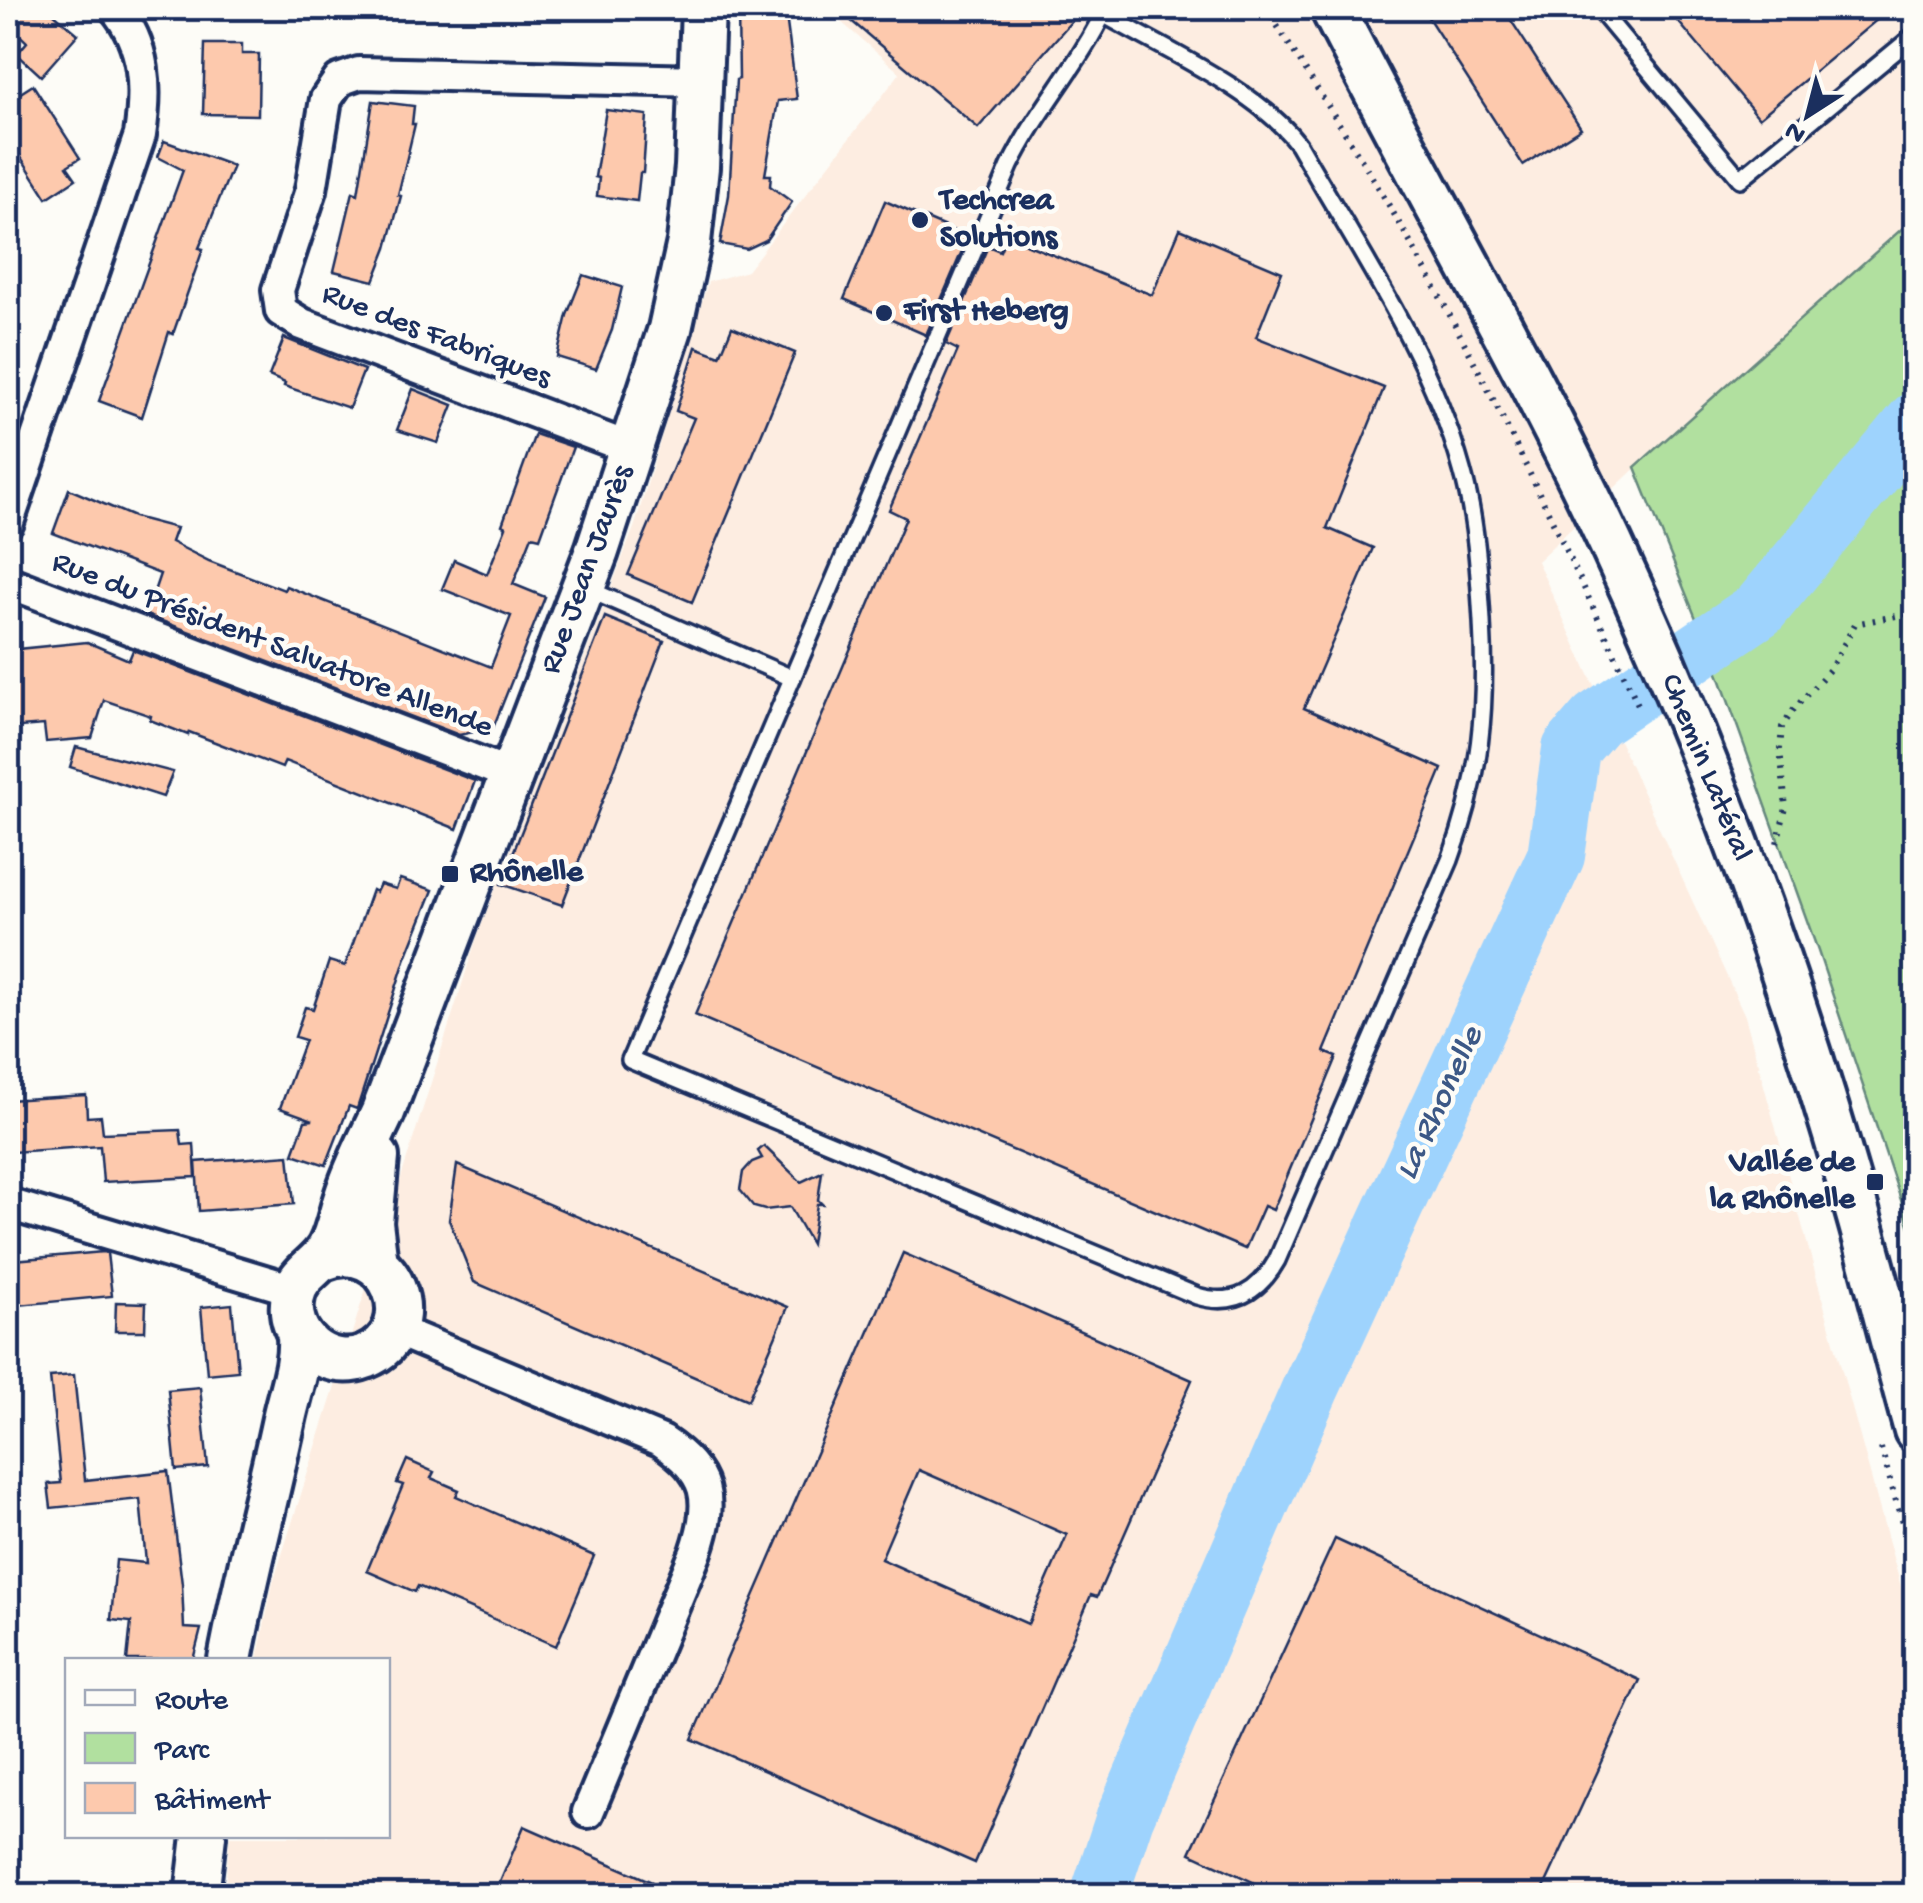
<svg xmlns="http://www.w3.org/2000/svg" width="1923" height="1903" font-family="'Gochi Hand',sans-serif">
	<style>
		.built { fill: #fdede1 }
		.green { fill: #b1e09f; stroke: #66887e; stroke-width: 2.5 }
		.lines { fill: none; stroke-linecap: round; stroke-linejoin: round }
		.river { stroke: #9ed3fd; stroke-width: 58 }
		.building { fill: #fdc9ad; stroke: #1b2f5e; stroke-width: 2.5; fill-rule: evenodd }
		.lane-casing { stroke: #1b2f5e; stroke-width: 22 }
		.street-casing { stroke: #1b2f5e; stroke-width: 38 }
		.secondary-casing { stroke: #1b2f5e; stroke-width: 50 }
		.path { stroke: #1b2f5e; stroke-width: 6; stroke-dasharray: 2.5 8; stroke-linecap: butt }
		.lane { stroke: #fdfcf7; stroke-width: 15 }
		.street { stroke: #fdfcf7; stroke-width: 30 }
		.secondary { stroke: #fdfcf7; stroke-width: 42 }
		.poi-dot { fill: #1b2f5e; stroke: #fdfcf7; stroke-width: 4 }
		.labels { text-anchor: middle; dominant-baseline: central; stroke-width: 9; stroke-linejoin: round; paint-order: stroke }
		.poi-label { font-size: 32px; font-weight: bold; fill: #1b2f5e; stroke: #fdfcf7; text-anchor: start }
		.street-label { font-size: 32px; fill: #1b2f5e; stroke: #fdfcf7 }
		.water-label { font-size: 35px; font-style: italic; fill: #3c5886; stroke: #fdfcf7 }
	</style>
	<rect width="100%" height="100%" fill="#fdfcf7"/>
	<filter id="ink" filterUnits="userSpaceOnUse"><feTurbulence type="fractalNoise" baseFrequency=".01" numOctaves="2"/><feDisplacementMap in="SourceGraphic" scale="20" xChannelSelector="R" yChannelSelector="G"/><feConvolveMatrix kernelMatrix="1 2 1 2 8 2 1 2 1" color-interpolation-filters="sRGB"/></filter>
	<g filter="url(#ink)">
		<polygon class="built" points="825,8 1915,8 1915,217 1677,429 1537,561 1745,1016 1915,1638 1915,1895 224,1896 230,1836 388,1836 388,1660 257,1660 273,1583 477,937 635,525 708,282 747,271 900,73"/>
		<polygon class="green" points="1915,217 1915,1242 1818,951 1720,678 1635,467"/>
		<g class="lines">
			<polyline class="river" points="1099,1896 1125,1817 1311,1387 1556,856 1571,749 1596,720 1760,609 1916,420"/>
		</g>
		<g class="building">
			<polygon points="8,8 47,8 78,34 41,76 17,54 27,42 8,24"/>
			<polygon points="738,8 785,8 797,99 778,101 765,175 771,175 770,186 792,202 766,240 747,249 720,244 729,195 736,80 739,79"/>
			<polygon points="836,8 1083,8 978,128"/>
			<polygon points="1422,8 1503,8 1581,128 1523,165"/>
			<polygon points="1667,8 1891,8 1759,118"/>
			<polygon points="205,44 242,44 242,54 259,54 258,115 203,114"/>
			<polygon points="33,85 80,158 67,166 76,179 47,198 8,137 8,101"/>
			<polygon points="373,101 414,106 412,124 415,124 398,195 401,196 387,248 374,281 334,271 353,192 358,194"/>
			<polygon points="606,110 647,115 643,173 640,173 637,201 597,196 599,178 595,177"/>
			<polygon points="164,141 233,166 199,248 203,249 173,334 169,332 142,417 99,401 183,170 158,157"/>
			<polygon points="885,201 968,237 926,335 844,299"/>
			<polygon points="1180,229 1282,272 1256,337 1384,388 1327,528 1373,548 1304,708 1442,769 1324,1052 1337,1057 1273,1210 1264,1206 1245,1249 695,1015 906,518 889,510 958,350 946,344 988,246 1000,251 1006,236 1152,295"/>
			<polygon points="583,275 622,287 612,330 596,369 557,357 567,315"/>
			<polygon points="732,327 795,353 692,602 628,575 694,418 676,411 696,347 720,356"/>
			<polygon points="284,338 364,370 349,408 284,386 285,383 269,376"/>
			<polygon points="413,389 453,405 438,443 397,430"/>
			<polygon points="535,434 573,447 540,538 532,536 513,584 545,597 493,728 459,735 146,615 160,574 53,533 69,489 134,517 176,528 171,542 209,561 284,590 286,586 491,667 511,616 442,589 454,560 487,574 506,527 502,525"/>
			<polygon points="605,617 664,641 562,905 501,884"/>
			<polygon points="87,642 129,660 133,650 475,781 457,829 285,761 282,768 189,732 188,735 150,720 151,716 104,700 92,738 46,742 44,725 8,728 8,650"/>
			<polygon points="76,747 173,772 163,797 70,767"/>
			<polygon points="400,879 433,890 405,960 357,1109 349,1106 326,1165 293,1154 305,1121 313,1120 280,1108 305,1040 295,1037 305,1007 313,1009 329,961 345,966 372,890 376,892 380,884 396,889"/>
			<polygon points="86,1095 87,1117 101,1116 103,1133 180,1130 182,1145 194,1144 196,1177 103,1182 100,1146 12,1152 8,1100"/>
			<polygon points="764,1146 801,1182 822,1172 818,1200 822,1204 817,1204 811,1244 790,1207 765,1210 754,1207 740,1190 743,1172 752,1162 762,1158 758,1151"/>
			<polygon points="289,1155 294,1204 199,1211 196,1162"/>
			<polygon points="457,1165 788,1307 748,1400 474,1282 449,1220"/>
			<polygon points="103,1252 107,1253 112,1296 19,1305 14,1260"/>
			<path d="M903,1253L1192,1380L1097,1597L1091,1595L975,1863L692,1739ZM919,1470L1067,1535L1028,1624L881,1559Z"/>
			<polygon points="116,1302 146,1303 145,1331 115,1331"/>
			<polygon points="232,1304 238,1371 207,1374 201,1307"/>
			<polygon points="74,1375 85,1480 168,1471 182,1584 184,1628 201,1629 193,1660 127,1660 131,1622 111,1620 116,1560 146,1563 140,1499 51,1508 48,1484 61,1483 50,1377"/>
			<polygon points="200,1387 208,1467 176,1470 168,1390"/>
			<polygon points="407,1460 434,1472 431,1478 459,1490 456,1496 594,1556 556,1646 418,1586 415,1592 367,1571 403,1485 397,1483"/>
			<polygon points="1335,1539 1640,1680 1540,1896 1283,1896 1190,1853"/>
			<polygon points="524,1826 613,1865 684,1896 494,1896"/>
		</g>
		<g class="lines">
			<defs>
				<g id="lane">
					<polyline points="1598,8 1740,179 1916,34"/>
					<path d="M1103,14C1162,48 1259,91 1298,144C1357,248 1430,353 1462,470C1476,519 1479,570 1482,621C1487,708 1481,777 1450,860L1277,1260C1259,1292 1234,1307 1197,1296L630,1060L1010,166C1037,110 1080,64 1106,8"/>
					<polyline points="585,588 792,678"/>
				</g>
				<g id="street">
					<polyline points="632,449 302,324 281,311 278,290 311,190 326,99 339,80 359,73 702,81"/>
					<path d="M8,522L140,135C147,89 146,45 115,8"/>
					<polyline points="8,582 512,775"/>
					<polyline points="8,1204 294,1290"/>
					<path d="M393,1329L662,1441C709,1473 714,1499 696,1552L588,1812"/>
				</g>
				<g id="secondary">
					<path d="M1332,8C1423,187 1525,361 1611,544C1707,750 1786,964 1849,1183C1873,1264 1893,1347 1916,1430"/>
					<path d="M323,1259C390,1232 430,1330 365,1357C326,1372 284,1337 293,1296C298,1272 319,1267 329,1248C338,1232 340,1214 346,1197C355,1168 370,1140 383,1112L597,551L670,329L689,242L697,167L703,8"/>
					<polyline points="376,1264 371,1222 377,1157"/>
					<path d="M230,1660C245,1579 267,1499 284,1419C290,1391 301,1364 299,1335"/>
					<polyline points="197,1896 204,1836"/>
				</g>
			</defs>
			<use href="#lane" class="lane-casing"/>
			<use href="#street" class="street-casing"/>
			<use href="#secondary" class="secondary-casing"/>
			<g class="path">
				<path d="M1266,8C1309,76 1353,144 1394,214C1486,374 1563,542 1640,709"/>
				<polyline points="1777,843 1786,808 1780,749 1782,727 1795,708 1830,669 1855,624 1916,612"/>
				<polyline points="1881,1448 1916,1572"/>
			</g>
			<use href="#lane" class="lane"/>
			<use href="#street" class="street"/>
			<use href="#secondary" class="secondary"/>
		</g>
	</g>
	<g class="poi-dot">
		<circle cx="920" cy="220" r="10"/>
		<circle cx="884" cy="313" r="10"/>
		<rect x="440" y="864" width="20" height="20" rx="5"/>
		<rect x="1865" y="1172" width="20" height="20" rx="5"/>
	</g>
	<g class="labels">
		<g class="poi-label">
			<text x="940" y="202">Techcrea<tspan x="940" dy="37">Solutions</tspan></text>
			<text x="904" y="313">First Heberg</text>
			<text x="470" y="874">Rhônelle</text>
			<text x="1855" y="1164" text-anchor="end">Vallée de<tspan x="1855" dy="37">la Rhônelle</tspan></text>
		</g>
		<g class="street-label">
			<text transform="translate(436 337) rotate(21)">Rue des Fabriques</text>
			<text transform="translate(588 570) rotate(-70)">Rue Jean Jaurès</text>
			<text transform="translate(272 646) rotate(21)">Rue du Président Salvatore Allende</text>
			<text transform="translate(1705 768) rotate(68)">Chemin Latéral</text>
		</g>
		<g class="water-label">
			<text transform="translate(1441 1104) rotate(-65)">La Rhonelle</text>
		</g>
	</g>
	<rect width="1923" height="1903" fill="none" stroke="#fdfcf7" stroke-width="40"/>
	<rect x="20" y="20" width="1883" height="1863" fill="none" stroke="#1b2f5e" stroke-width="4" filter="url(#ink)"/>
	<rect x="65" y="1658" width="325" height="180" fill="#fdfcf7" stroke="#a3aaba" stroke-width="2.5"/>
	<rect x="85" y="1690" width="50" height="15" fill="#fdfcf7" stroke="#a3aaba" stroke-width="2.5"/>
	<text x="155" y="1708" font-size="30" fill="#1b2f5e">Route</text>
	<rect x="85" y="1733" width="50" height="30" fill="#b1e09f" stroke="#a3aaba" stroke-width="2.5"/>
	<text x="155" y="1758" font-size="30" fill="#1b2f5e">Parc</text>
	<rect x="85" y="1783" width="50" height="30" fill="#fdc9ad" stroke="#a3aaba" stroke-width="2.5"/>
	<text x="155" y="1808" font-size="30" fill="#1b2f5e">Bâtiment</text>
	<g transform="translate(1808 115) rotate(216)" stroke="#fdfcf7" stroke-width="8" paint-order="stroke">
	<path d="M0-8L18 38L0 25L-18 38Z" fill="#1b2f5e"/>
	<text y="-15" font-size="28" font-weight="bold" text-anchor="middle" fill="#1b2f5e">N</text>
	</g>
</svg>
